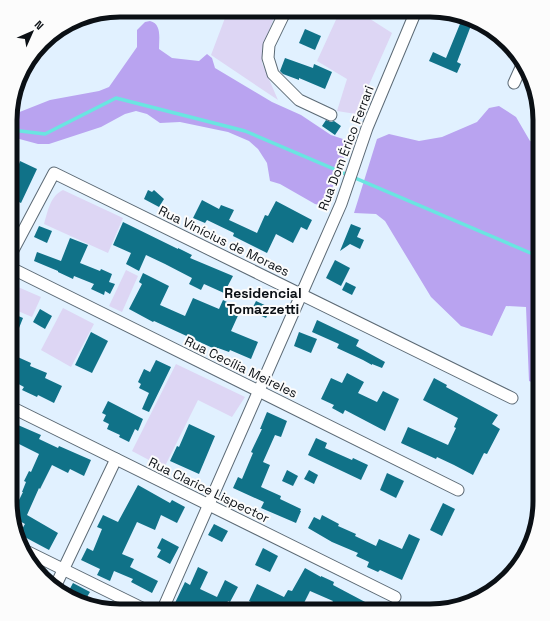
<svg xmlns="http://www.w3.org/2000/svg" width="550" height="621" font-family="'Space Grotesk',sans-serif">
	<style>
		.green { fill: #ddd6f4 }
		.forest { fill: #b9a3f0 }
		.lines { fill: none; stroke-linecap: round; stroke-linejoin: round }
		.stream { stroke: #6ae5e1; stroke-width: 3.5 }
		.building { fill: #107288 }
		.minor-casing { stroke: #5c6a75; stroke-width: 13 }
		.minor { stroke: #fff; stroke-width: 11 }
		.labels { text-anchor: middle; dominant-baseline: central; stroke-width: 4; stroke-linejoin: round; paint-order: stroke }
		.street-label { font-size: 13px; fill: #0b1015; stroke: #fcfcfc }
		.neighbourhood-label { font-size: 14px; font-weight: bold; fill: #0b1015; stroke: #fcfcfc }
		.rim { fill: none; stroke: #0b1015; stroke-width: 5 }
	</style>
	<rect width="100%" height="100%" fill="#e1f1ff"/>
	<g class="green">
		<polygon points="228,10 277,10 262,49 262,63 278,100 211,55"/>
		<polygon points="340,11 366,11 367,17 392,33 356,114 337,111 347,79 317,61"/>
		<path d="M63,190L123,218L108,253L44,224C48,211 50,196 63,190Z"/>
		<polygon points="126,270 138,276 122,312 109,306"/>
		<polygon points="11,284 41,297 32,317 11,308"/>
		<polygon points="63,308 94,324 71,367 41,350"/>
		<polygon points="176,364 245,397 232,417 198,400 164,468 132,451"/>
	</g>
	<g class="forest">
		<path d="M150,21C162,24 159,38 159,49L172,58L199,61L207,54L212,58L215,68L272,102L301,115L331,135L349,141V148L339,166L328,202L325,206L315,204L280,184L270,181L267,163L258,149L249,141L228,132L180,122L160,123L147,114L136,111L125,114L101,127L49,144H38L12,137V115L50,100L99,91L109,87L137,47V30L145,22Z"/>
		<polygon points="499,106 516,117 530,141 540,144 540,373 534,383 529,381 526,307 506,306 492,336 461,326 431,297 385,221 376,214 354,213 377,139 389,134 419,141 442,137 477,122 489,108"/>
	</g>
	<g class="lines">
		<polyline class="stream" points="12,130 45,134 116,98 245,131 540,257"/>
	</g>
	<g class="building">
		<polygon points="462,19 472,23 457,62 461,64 457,73 429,61 433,52 446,58"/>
		<polygon points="305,29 321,36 315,50 299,43"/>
		<polygon points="285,58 313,68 314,64 332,72 325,89 299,78 299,80 283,74 280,71"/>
		<polygon points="326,120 331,122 334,121 341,126 335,135 322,126"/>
		<polygon points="12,160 19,164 20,161 37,169 21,203 12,199"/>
		<polygon points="148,190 152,192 154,190 164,199 159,207 144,199"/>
		<polygon points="202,200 219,209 221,205 234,210 229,220 257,233 265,215 268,216 276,201 312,220 307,230 301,227 293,243 276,234 267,253 233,236 234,233 207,220 205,223 193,218"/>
		<polygon points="123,222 178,249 178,248 192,255 190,258 233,276 224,293 204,284 201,290 189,284 192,278 165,264 146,255 139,271 126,264 131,253 113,245"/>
		<polygon points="351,224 361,228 357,237 364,240 360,249 350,244 340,251"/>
		<polygon points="39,226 52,231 47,243 34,237"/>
		<polygon points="70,238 88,245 80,263 100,271 101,269 112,274 109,282 115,284 110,294 105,291 104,295 91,289 94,284 74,276 73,279 58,272 58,271 34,261 37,252 61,261"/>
		<polygon points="335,260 350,268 341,286 326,278"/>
		<polygon points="143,273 169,286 160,305 185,316 193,298 219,309 223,300 241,309 231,331 258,342 251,359 230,350 229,352 218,348 217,350 154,321 153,322 129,309 142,284 139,282"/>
		<polygon points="346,282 356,287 352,295 342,290"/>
		<polygon points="256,301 271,308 266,318 251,311"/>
		<polygon points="40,309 52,316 45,329 33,322"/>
		<polygon points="11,313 23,318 11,348"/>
		<polygon points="317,320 359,340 356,346 385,362 382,368 372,364 372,365 363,360 337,348 339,344 312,332"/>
		<polygon points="91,332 108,341 92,373 75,365"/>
		<polygon points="299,332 317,339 311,353 294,346"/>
		<polygon points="11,354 31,363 30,366 47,373 45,378 62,386 54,403 38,395 37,397 22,390 24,387 11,380"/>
		<polygon points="156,360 171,367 149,412 142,409 149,393 139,388 141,384 138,382 144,369 150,372"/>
		<polygon points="347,373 364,382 358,393 377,402 383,391 399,399 385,431 345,410 343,414 332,408 334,405 321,399 331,378 342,383"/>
		<polygon points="434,378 447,385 446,387 498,415 492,424 500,429 487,454 484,453 473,475 454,465 437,457 436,459 401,443 408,427 448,445 456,428 454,427 458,418 423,400"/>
		<polygon points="108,401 143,419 138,431 135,429 129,442 119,437 120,435 107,429 109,424 103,421 106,415 102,413"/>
		<polygon points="267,412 287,421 281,437 275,435 263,462 270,465 261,487 281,496 280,499 301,509 300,511 301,511 296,523 261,508 264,502 233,488 238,477 242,479 253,453 251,452 262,429 260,429"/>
		<polygon points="11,422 41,435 39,439 58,448 59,446 91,460 84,476 70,469 68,473 52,465 40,489 39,488 27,515 58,533 49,550 19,534 25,524 14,518 12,514 23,492 22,492 26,482 24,481 29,471 31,472 39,454 11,440"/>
		<polygon points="189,424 215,436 199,474 170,461 177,446 179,447"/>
		<polygon points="316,438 327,443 325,448 352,460 353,458 368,465 361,480 308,455"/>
		<polygon points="287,470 298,476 293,486 282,481"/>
		<polygon points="309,470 318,475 314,484 304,479"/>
		<polygon points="387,473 404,481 396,498 380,490"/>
		<polygon points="138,485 170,503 172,500 185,507 177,523 161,515 155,530 137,522 122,554 134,559 130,567 158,581 152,593 131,582 133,579 114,571 110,581 97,575 100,569 81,560 87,548 93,551 102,529 97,527 103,515 118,522"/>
		<polygon points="443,503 455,509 442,536 430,530"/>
		<polygon points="322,515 339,524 338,526 356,534 355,536 376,546 379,539 402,549 409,534 420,539 402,580 380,570 378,572 367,567 369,562 356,556 358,553 332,542 308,528 314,517 320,520"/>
		<polygon points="214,524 228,531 222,542 208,535"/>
		<polygon points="162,538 179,547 170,564 157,557 161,550 157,548"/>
		<polygon points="263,548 278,556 270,572 255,565"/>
		<polygon points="198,567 208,572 200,589 217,597 225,580 238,587 230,602 228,601 224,611 186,611 174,605 185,582 190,585"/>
		<polygon points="305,568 321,577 321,576 334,582 333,585 367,603 363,611 340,611 330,606 333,601 310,591 300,611 269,611 249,601 257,584 284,597 288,590 292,591"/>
		<polygon points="73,583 90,592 84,602 66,596"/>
	</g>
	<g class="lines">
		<defs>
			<g id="minor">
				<polyline points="286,10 269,45 268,58 273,74 299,100 331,115"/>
				<polyline points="514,83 523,63"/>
				<polyline points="11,254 54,173 512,398"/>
				<polyline points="11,268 458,490"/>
				<polyline points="11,407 395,597"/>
				<polyline points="24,550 148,611"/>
				<polyline points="55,587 116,459"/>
				<polyline points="162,611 341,204 367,128 416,11"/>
			</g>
		</defs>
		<use href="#minor" class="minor-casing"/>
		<use href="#minor" class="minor"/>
	</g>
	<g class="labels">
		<g class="street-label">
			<text transform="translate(346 148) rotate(-69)">Rua Dom Érico Ferrari</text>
			<text transform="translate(224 241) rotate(26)">Rua Vinícius de Moraes</text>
			<text transform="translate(241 367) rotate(26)">Rua Cecília Meireles</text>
			<text transform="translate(209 490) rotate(26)">Rua Clarice Lispector</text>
		</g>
		<g class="neighbourhood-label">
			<text x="263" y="293">Residencial<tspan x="263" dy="16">Tomazzetti</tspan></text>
		</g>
	</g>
	<path d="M0 0H550V621H0ZM120 17H430A103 103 0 0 1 533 120V501A103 103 0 0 1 430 604H120A103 103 0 0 1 17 501V120A103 103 0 0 1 120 17Z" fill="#fcfcfc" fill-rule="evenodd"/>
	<path class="rim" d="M120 17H430A103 103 0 0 1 533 120V501A103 103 0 0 1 430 604H120A103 103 0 0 1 17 501V120A103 103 0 0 1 120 17Z"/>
	<g transform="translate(32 32) rotate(45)" stroke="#fcfcfc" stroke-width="3" paint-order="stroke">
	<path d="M0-3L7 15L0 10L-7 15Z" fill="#0b1015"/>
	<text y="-6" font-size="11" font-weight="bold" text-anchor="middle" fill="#0b1015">N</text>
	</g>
</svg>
